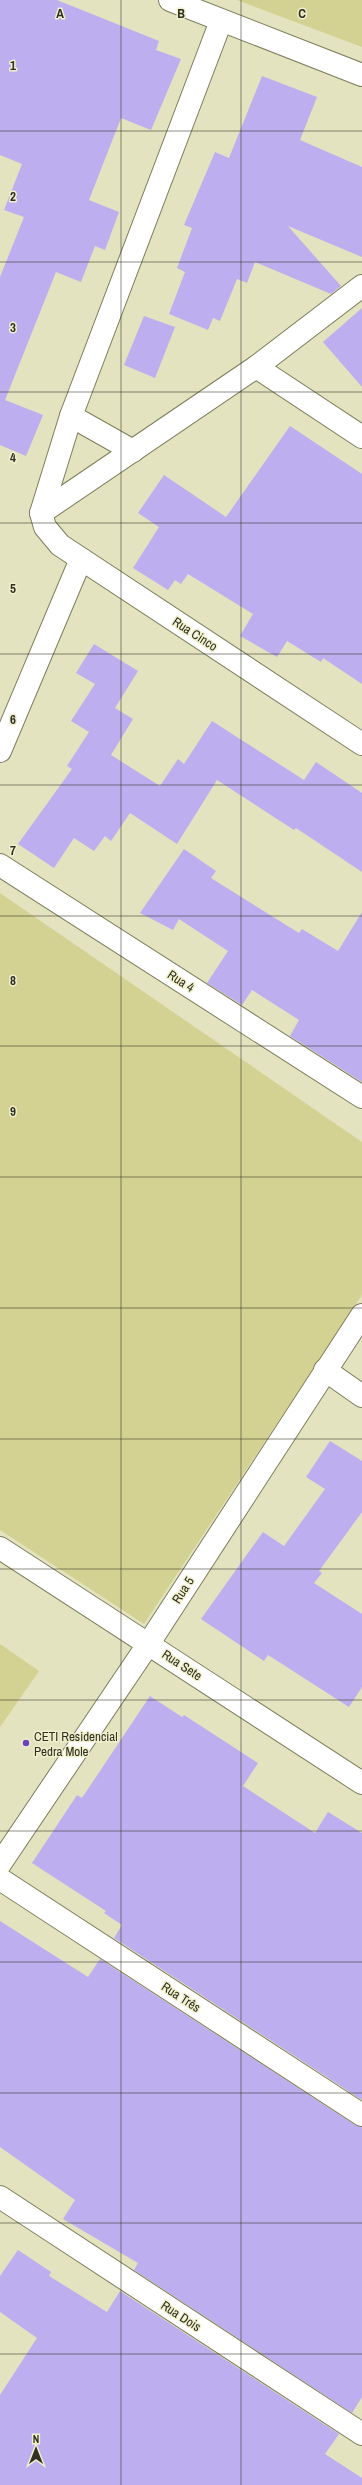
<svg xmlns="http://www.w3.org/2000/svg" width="362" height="2485" font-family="'Archivo Narrow',sans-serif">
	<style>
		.green { fill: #d3d293 }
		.building { fill: #bdaef0 }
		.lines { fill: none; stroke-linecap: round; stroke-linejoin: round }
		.street-casing { stroke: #7e7d5d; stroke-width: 24 }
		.street { stroke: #fff; stroke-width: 22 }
		.grid { fill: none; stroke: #2f2f22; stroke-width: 1; stroke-opacity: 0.55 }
		.poi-dot { fill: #6b42bb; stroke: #f1f0cd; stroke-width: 1.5 }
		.labels { text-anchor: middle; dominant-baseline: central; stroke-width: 3; stroke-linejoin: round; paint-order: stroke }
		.street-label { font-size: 13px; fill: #2f2f22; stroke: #f1f0cd }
		.poi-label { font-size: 13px; fill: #2f2f22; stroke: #f1f0cd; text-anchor: start }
		.grid-label { font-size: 13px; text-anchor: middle; font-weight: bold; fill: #2f2f22; stroke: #f1f0cd; stroke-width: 3; stroke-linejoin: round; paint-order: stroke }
	</style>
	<rect width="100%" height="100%" fill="#e3e3c0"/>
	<g class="green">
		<polygon points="237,0 362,0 362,47"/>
		<polygon points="0,893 362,1142 362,1295 144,1624 0,1530"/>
		<polygon points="0,1644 39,1671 0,1727"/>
	</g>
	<g class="building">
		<polygon points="0,0 57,0 159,41 156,50 181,59 151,130 121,118 89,200 119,212 105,250 95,246 81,282 56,272 5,400 43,415 26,456 0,445 0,277 24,217 4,210 22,164 0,155"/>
		<polygon points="262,76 317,97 300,140 362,167 362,257 288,226 341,286 331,294 255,262 247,283 237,279 220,321 213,318 208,330 169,314 185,272 177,268 192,228 184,225 215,152 229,158"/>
		<polygon points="362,308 362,387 323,342"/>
		<polygon points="144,316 175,327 155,378 124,365"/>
		<polygon points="290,426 362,474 362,684 323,658 321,662 287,641 277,657 240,636 253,614 188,574 181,584 175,580 168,590 133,568 159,527 138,513 164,475 226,517"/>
		<polygon points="94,644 138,671 115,708 133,719 111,755 160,786 178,759 184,764 212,721 304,780 316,762 362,793 362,872 296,828 294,830 217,780 177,844 130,813 111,841 105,836 94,851 74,838 54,868 18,844 72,769 67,766 89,732 71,721 95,684 76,673"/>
		<polygon points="184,849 216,871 211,878 299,933 302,929 338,951 362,912 362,1082 290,1036 299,1020 252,990 242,1005 207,983 228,951 179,919 173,930 140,913"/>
		<polygon points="330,1441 362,1461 362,1512 319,1571 322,1573 314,1583 362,1614 362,1687 349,1707 268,1655 264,1661 201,1619 263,1532 284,1546 325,1489 306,1477"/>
		<polygon points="150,1696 182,1717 184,1715 258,1763 243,1786 315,1833 328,1812 362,1833 362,2100 114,1938 122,1925 104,1913 106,1911 32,1863 77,1795 82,1798"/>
		<polygon points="0,1921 88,1977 100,1959 355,2125 362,2127 362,2397 352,2413 134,2270 138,2263 63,2219 75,2200 0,2147"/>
		<polygon points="18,2250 51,2272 49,2276 107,2312 120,2291 339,2434 325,2454 362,2478 362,2485 0,2485 0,2395 37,2338 0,2312 0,2276"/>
	</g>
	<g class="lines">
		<defs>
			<g id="street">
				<polyline points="170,0 362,75"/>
				<polyline points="221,21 71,416 41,513 45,527 60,545 362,744"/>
				<polyline points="256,367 362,437"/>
				<polyline points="71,416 133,451"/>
				<polyline points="41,513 256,367 362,286"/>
				<polyline points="0,751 81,559"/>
				<polyline points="0,865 362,1097"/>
				<polyline points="325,1370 362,1396"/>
				<polyline points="0,1548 362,1783"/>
				<polyline points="0,1864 149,1643 362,1315"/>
				<polyline points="0,1879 362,2115"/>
				<polyline points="0,2197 362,2434"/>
			</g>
		</defs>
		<use href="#street" class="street-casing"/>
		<use href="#street" class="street"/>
	</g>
	<path class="grid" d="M121,0V2485M241,0V2485M0,131H362M0,262H362M0,392H362M0,523H362M0,654H362M0,785H362M0,916H362M0,1046H362M0,1177H362M0,1308H362M0,1439H362M0,1569H362M0,1700H362M0,1831H362M0,1962H362M0,2093H362M0,2223H362M0,2354H362"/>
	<circle class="poi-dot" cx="26" cy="1743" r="4"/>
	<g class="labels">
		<g class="street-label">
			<text transform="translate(195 634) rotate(33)">Rua Cinco</text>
			<text transform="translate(181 981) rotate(33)">Rua 4</text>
			<text transform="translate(183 1590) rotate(-57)">Rua 5</text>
			<text transform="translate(182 1665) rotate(33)">Rua Sete</text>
			<text transform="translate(181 1997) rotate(33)">Rua Três</text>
			<text transform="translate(181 2316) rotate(33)">Rua Dois</text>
		</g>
		<g class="poi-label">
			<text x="34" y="1736">CETI Residencial<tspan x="34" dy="15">Pedra Mole</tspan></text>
		</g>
	</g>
	<g class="grid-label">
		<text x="60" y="18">A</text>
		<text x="181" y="18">B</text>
		<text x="302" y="18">C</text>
		<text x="13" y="70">1</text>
		<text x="13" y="201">2</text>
		<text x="13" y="332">3</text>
		<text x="13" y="462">4</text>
		<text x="13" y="593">5</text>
		<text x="13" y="724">6</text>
		<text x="13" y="855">7</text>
		<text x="13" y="985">8</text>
		<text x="13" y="1116">9</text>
	</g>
	<g transform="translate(36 2449)" stroke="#f1f0cd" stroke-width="3" paint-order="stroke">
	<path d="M0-3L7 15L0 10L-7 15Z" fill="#2f2f22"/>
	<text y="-6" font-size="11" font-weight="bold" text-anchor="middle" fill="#2f2f22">N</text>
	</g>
</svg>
